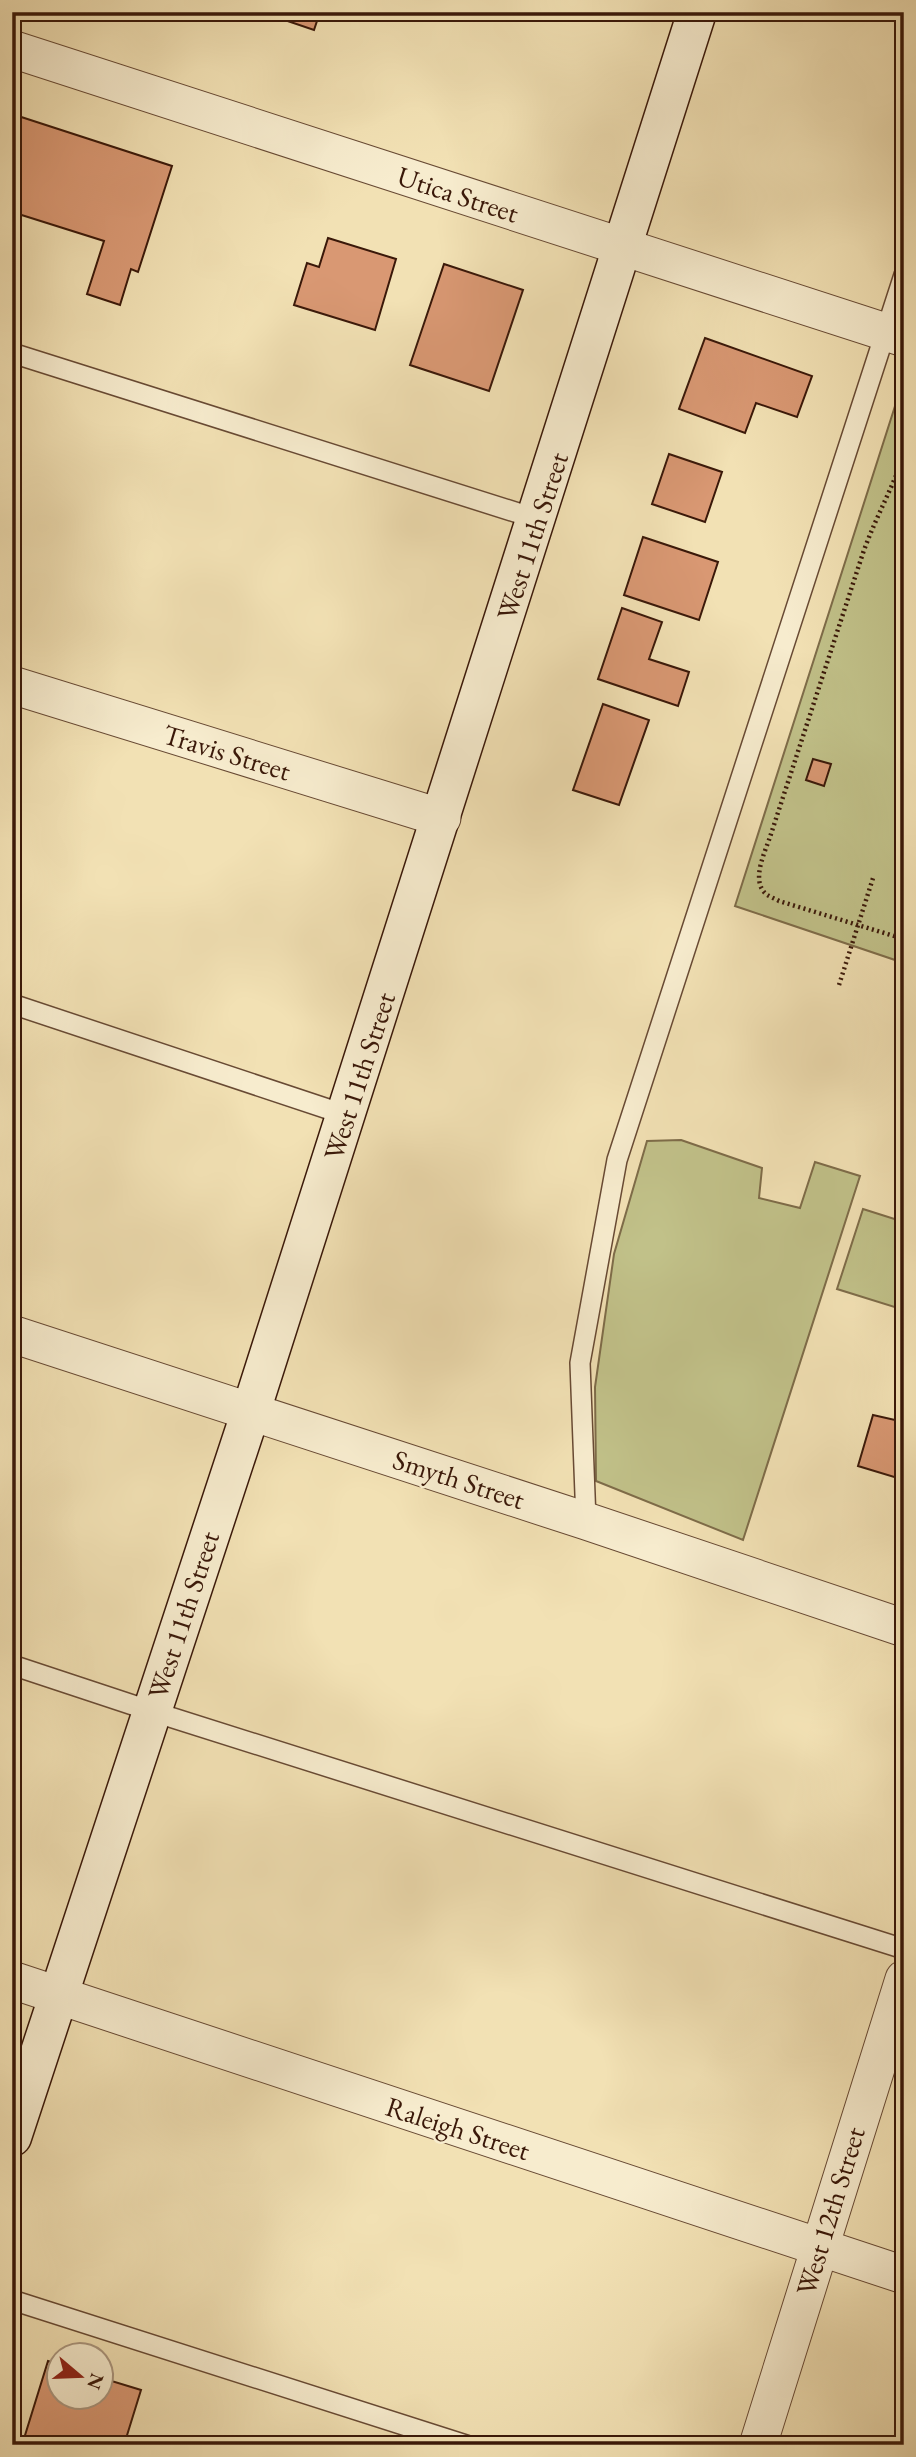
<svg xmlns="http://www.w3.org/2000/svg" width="916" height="2457" font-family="'EB Garamond',serif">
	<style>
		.green { fill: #c1c189; stroke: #7e6c49; stroke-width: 2 }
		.building { fill: #d99873; stroke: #3a1809; stroke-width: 2 }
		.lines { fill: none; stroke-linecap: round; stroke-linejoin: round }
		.lane-casing { stroke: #684a34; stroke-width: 22 }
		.street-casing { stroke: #684a34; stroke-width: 39 }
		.secondary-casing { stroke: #3a1809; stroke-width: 41 }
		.path { stroke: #3a1809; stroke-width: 4.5; stroke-dasharray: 2 3.5; stroke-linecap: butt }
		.lane { stroke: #f7ecce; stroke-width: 19 }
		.street { stroke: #f7ecce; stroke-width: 37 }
		.secondary { stroke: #f7ecce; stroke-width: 38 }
		.labels { text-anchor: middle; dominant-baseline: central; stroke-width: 5; stroke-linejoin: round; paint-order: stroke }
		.street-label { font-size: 28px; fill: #3a1809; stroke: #f7ecce }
	</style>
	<rect width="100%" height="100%" fill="#f2e1b4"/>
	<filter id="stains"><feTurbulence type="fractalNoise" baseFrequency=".00286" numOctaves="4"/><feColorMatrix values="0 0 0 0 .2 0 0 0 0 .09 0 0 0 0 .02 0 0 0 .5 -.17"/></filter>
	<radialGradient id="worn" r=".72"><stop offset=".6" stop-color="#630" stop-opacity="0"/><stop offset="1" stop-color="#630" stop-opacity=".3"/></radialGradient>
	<g class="green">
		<polygon points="904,378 904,963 735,906"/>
		<polygon points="681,1140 762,1168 759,1198 800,1208 815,1162 860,1176 743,1540 596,1481 595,1387 614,1254 647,1141"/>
		<polygon points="863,1209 904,1222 904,1310 837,1289"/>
	</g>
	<g class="building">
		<polygon points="261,12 320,12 314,30"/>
		<polygon points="12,114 172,166 138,272 131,269 120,305 87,294 104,241 12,212"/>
		<polygon points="328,238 396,259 375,330 294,305 307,263 319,267"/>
		<polygon points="444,264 523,290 489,391 410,365"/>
		<polygon points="705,338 812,376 797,417 756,403 745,433 679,409"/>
		<polygon points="669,454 722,472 705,522 652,504"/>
		<polygon points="643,537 718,562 699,620 624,595"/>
		<polygon points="622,608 662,622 649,659 689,672 678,706 598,679"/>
		<polygon points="603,704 649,720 619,805 573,790"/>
		<polygon points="813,759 831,764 824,786 806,780"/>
		<polygon points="873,1415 904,1422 904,1480 858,1466"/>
		<polygon points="48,2361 60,2365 60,2398 102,2398 102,2378 141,2390 124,2445 22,2445"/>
	</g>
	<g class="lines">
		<defs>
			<g id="lane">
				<polyline points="12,353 537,519"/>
				<polyline points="12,1004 346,1115"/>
				<polyline points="586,1521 580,1363 617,1160 904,275"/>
				<polyline points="12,1665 151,1711 904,1949"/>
				<polyline points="12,2300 466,2445"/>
			</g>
			<g id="street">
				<polyline points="12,49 904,338"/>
				<polyline points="12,685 442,818"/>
				<polyline points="12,1334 586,1521 904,1628"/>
				<polyline points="12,1980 904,2275"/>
				<polyline points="758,2445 904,1979"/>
			</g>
			<polyline id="secondary" points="12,2137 251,1411 697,12"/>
		</defs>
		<use href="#lane" class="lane-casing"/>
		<use href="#street" class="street-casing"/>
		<use href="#secondary" class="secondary-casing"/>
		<g class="path">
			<path d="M904,455C892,489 875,519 863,553L770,837C765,852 752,878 764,892C767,896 774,898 779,901L904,939"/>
			<polyline points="839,985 874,875"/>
		</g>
		<use href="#lane" class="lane"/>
		<use href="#street" class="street"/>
		<use href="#secondary" class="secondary"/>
	</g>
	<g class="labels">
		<g class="street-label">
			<text transform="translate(458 194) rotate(18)">Utica Street</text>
			<text transform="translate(532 536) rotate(-72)">West 11th Street</text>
			<text transform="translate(227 752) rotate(17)">Travis Street</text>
			<text transform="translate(359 1076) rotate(-72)">West 11th Street</text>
			<text transform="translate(459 1479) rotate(18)">Smyth Street</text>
			<text transform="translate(183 1615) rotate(-72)">West 11th Street</text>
			<text transform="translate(458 2128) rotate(18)">Raleigh Street</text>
			<text transform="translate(830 2211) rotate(-73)">West 12th Street</text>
		</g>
	</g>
	<rect width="916" height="2457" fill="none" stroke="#f2e1b4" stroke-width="42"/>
	<rect x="14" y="14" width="888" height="2429" fill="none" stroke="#3a1809" stroke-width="3.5"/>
	<rect x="21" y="21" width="874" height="2415" fill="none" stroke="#3a1809" stroke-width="2"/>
	<g transform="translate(80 2376) rotate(109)"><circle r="33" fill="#f7ecce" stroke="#ab977f" stroke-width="2"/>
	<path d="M0-5L12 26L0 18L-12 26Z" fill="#8f2418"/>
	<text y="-10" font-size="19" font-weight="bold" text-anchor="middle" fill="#3a1809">N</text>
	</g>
	<rect width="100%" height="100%" filter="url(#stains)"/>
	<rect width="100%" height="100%" fill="url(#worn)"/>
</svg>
